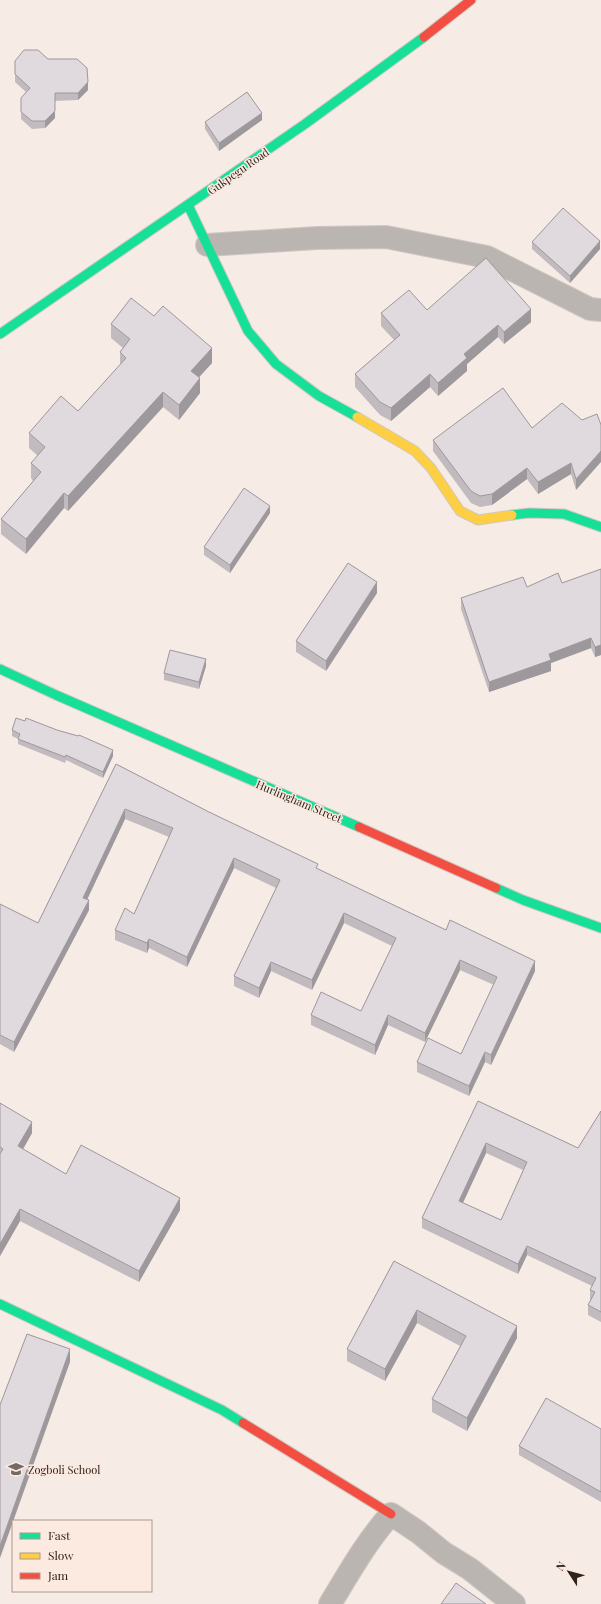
<svg xmlns="http://www.w3.org/2000/svg" width="601" height="1604" font-family="'Playfair Display',serif">
	<style>
		.lines { fill: none; stroke-linecap: round; stroke-linejoin: round }
		.street-casing { stroke: #d0c8c3; stroke-width: 24 }
		.fast-casing { stroke: #d0c8c3; stroke-width: 11 }
		.slow-casing { stroke: #d0c8c3; stroke-width: 11 }
		.jam-casing { stroke: #d0c8c3; stroke-width: 11 }
		.street { stroke: #bab5b1; stroke-width: 22 }
		.fast { stroke: #16e098; stroke-width: 9 }
		.slow { stroke: #ffcf43; stroke-width: 9 }
		.jam { stroke: #f24e42; stroke-width: 9 }
		.wall { fill: #c1bbbf; fill-rule: evenodd }
		.shaded-wall { fill: #9d989b }
		.building { fill: #e0d9de; stroke: #9d989b; fill-rule: evenodd }
		.labels { text-anchor: middle; dominant-baseline: central; stroke-width: 3; stroke-linejoin: round; paint-order: stroke }
		.street-label { font-size: 11px; fill: #2e231d; stroke: #fce9df }
		.poi-label { font-size: 11px; fill: #2e231d; stroke: #fce9df; text-anchor: start }
	</style>
	<rect width="100%" height="100%" fill="#f6ebe5"/>
	<g class="lines">
		<defs>
			<g id="street">
				<polyline points="207,245 317,238 386,237 487,257 590,309 601,310"/>
				<path d="M330,1604C349,1573 366,1542 391,1514L418,1532L444,1553L470,1569L514,1604"/>
			</g>
			<g id="fast">
				<polyline points="188,205 248,331 276,364 319,396 357,417"/>
				<polyline points="0,334 305,124 424,37"/>
				<polyline points="512,515 529,513 564,514 601,527"/>
				<polyline points="0,669 56,695 359,827"/>
				<polyline points="496,888 523,900 601,928"/>
				<polyline points="0,1304 222,1410 243,1423"/>
			</g>
			<polyline id="slow" points="357,417 415,451 431,468 460,511 478,520 512,515"/>
			<g id="jam">
				<polyline points="424,37 471,0"/>
				<polyline points="359,827 496,888"/>
				<polyline points="243,1423 391,1514"/>
			</g>
		</defs>
		<use href="#street" class="street-casing"/>
		<use href="#fast" class="fast-casing"/>
		<use href="#slow" class="slow-casing"/>
		<use href="#jam" class="jam-casing"/>
		<use href="#street" class="street"/>
		<use href="#fast" class="fast"/>
		<use href="#slow" class="slow"/>
		<use href="#jam" class="jam"/>
	</g>
	<g class="wall">
		<polygon points="48,59 88,90 78,100 55,101 55,118 45,128 32,129 21,119 21,98 26,92 15,82 15,61"/>
		<polygon points="262,120 219,151 205,129 205,122"/>
		<polygon points="532,242 600,249 570,283 532,249"/>
		<polygon points="427,310 531,322 504,344 498,337 467,364 467,371 438,396 430,387 391,421 380,415 355,387 355,374 394,340 381,326 381,313"/>
		<polygon points="111,324 212,363 199,377 200,393 179,420 163,407 68,511 64,508 26,554 1,534 1,519 33,481 31,478 31,463 38,456 29,448 29,433 78,411 120,365 120,352 123,348 111,338"/>
		<polygon points="582,420 576,490 571,474 538,494 527,479 492,505 480,507 471,503 433,451 433,440 532,428"/>
		<polygon points="270,513 230,573 204,555 204,547"/>
		<polygon points="601,569 601,655 595,657 591,648 551,663 551,671 489,692 461,609 461,598 527,587 562,583"/>
		<polygon points="377,593 326,671 296,652 296,641"/>
		<polygon points="206,666 199,689 164,680 164,673"/>
		<polygon points="12,730 113,756 103,778 66,760 65,763 18,744 18,739 12,736"/>
		<polygon points="116,764 318,869 446,930 535,971 491,1065 485,1062 469,1096 417,1072 417,1062 461,1054 494,985 460,970 425,1042 388,1025 375,1055 311,1025 311,1015 361,1011 392,946 344,923 312,990 271,971 259,998 234,986 234,976 276,888 234,868 187,967 149,948 147,953 115,940 115,930 134,914 169,837 125,819 87,900 89,910 14,1052 0,1044 0,904 38,923"/>
		<path d="M478,1101L578,1148L601,1111V1322L588,1315V1305L591,1300L590,1299V1290L592,1286L527,1255L518,1274L422,1228V1218ZM486,1153L523,1170L501,1220L463,1203Z"/>
		<polygon points="0,1103 32,1133 23,1149 66,1174 180,1210 139,1282 20,1221 0,1256"/>
		<polygon points="394,1261 517,1338 467,1431 432,1412 432,1399 460,1346 417,1323 385,1381 347,1361 347,1349"/>
		<polygon points="601,1429 601,1502 519,1455 519,1446"/>
	</g>
	<g class="shaded-wall">
		<polygon points="88,82 88,90 78,100 78,93"/>
		<polygon points="55,111 55,118 45,128 45,121"/>
		<polygon points="262,113 262,120 219,151 219,143"/>
		<polygon points="600,241 600,249 570,283 570,276"/>
		<polygon points="531,309 531,322 504,344 504,332"/>
		<polygon points="498,325 498,337 467,364 467,371 438,396 438,383 464,354"/>
		<polygon points="212,348 212,363 191,386 191,371"/>
		<polygon points="430,374 430,387 391,421 391,408"/>
		<polygon points="200,378 200,393 179,420 179,405"/>
		<polygon points="163,392 163,407 68,511 68,496"/>
		<polygon points="601,451 601,462 576,490 576,479"/>
		<polygon points="571,463 571,474 538,494 538,482"/>
		<polygon points="527,468 527,479 492,505 492,494"/>
		<polygon points="64,493 64,508 26,554 26,539"/>
		<polygon points="270,506 270,513 230,573 230,565"/>
		<polygon points="377,582 377,593 326,671 326,661"/>
		<polygon points="591,638 591,648 551,663 551,671 489,692 489,682 549,654"/>
		<polygon points="601,645 601,655 595,657 595,647"/>
		<polygon points="206,659 206,666 199,689 199,682"/>
		<polygon points="113,750 113,756 103,778 103,772"/>
		<polygon points="125,809 125,819 83,908 83,898"/>
		<polygon points="234,858 234,868 187,967 187,957"/>
		<polygon points="89,900 89,910 14,1052 14,1042"/>
		<polygon points="344,913 344,923 312,990 312,980"/>
		<polygon points="149,939 149,948 147,953 147,943"/>
		<polygon points="460,960 460,970 425,1042 425,1033"/>
		<polygon points="535,961 535,971 491,1065 491,1055"/>
		<polygon points="271,962 271,971 259,998 259,988"/>
		<polygon points="388,1015 388,1025 375,1055 375,1045"/>
		<polygon points="485,1052 485,1062 469,1096 469,1086"/>
		<polygon points="32,1122 32,1133 18,1158 18,1146"/>
		<polygon points="486,1143 486,1153 459,1211 459,1201"/>
		<polygon points="180,1198 180,1210 139,1282 139,1271"/>
		<polygon points="20,1209 20,1221 0,1256 0,1244"/>
		<polygon points="527,1246 527,1255 518,1274 518,1264"/>
		<polygon points="417,1310 417,1323 385,1381 385,1369"/>
		<polygon points="517,1326 517,1338 467,1431 467,1418"/>
		<polygon points="70,1349 70,1362 0,1558 0,1546"/>
	</g>
	<g class="building">
		<polygon points="24,50 38,50 48,59 77,59 87,68 88,82 78,93 55,93 55,111 45,121 32,121 21,112 21,98 30,88 15,74 15,61"/>
		<polygon points="247,92 262,113 219,143 205,122"/>
		<polygon points="563,208 600,241 570,276 532,242"/>
		<polygon points="486,258 531,309 504,332 498,325 464,354 467,358 438,383 430,374 391,408 380,402 355,374 400,335 381,313 409,290 427,310"/>
		<polygon points="131,298 154,316 163,306 212,348 191,371 200,378 179,405 163,392 68,496 64,493 26,539 1,519 41,472 31,463 45,447 29,433 61,396 78,411 126,358 120,352 130,339 111,324"/>
		<polygon points="503,388 532,428 562,403 582,420 597,414 601,425 601,451 576,479 571,463 538,482 527,468 492,494 480,496 471,491 433,440"/>
		<polygon points="244,488 270,506 230,565 204,547"/>
		<polygon points="348,563 377,582 326,661 296,641"/>
		<polygon points="601,569 601,645 595,647 591,638 549,654 551,660 489,682 461,598 523,577 527,587 558,573 562,583"/>
		<polygon points="170,650 206,659 199,682 164,673"/>
		<polygon points="16,718 25,721 26,718 57,730 78,736 79,735 113,750 103,772 66,755 65,757 18,739 20,734 12,730"/>
		<polygon points="116,764 209,812 318,864 316,868 446,930 450,920 535,961 491,1055 485,1052 469,1086 417,1062 428,1038 461,1054 497,977 460,960 425,1033 388,1015 375,1045 311,1015 321,992 361,1011 396,938 344,913 312,980 271,962 259,988 234,976 280,880 234,858 187,957 149,939 147,943 115,930 125,908 134,914 173,828 125,809 83,898 89,900 14,1042 0,1035 0,904 38,923"/>
		<path d="M478,1101L578,1148L601,1111V1312L588,1305L595,1292L590,1290L596,1278L527,1246L518,1264L422,1218ZM486,1143L527,1162L501,1220L459,1201Z"/>
		<polygon points="0,1103 32,1122 18,1146 66,1174 81,1145 180,1198 139,1271 20,1209 0,1244 0,1154 3,1149 0,1147"/>
		<polygon points="394,1261 517,1326 467,1418 432,1399 466,1336 417,1310 385,1369 347,1349"/>
		<polygon points="27,1334 70,1349 0,1546 0,1405"/>
		<polygon points="546,1398 601,1429 601,1492 519,1446"/>
		<polygon points="456,1583 486,1604 441,1604"/>
	</g>
	<defs>
		<symbol id="school-bare" viewBox="-9 -9 18 18"><path d="M0-5L7-2L0 1L-7-2ZM-4 1L0 2.5L4 1V4Q0 6-4 4Z" fill="#746963" stroke="#fce9df" stroke-width="2.5" paint-order="stroke"/></symbol>
	</defs>
	<g fill-rule="evenodd">
		<use href="#school-bare" x="5" y="1458" width="22" height="22"/>
	</g>
	<g class="labels">
		<g class="street-label">
			<text transform="translate(238 171) rotate(-35)">Gukpegu Road</text>
			<text transform="translate(299 801) rotate(23)">Hurlingham Street</text>
		</g>
		<g class="poi-label">
			<text x="28" y="1469">Zogboli School</text>
		</g>
	</g>
	<rect x="12" y="1520" width="140" height="72" fill="#fce9df" stroke="#aa9a91"/>
	<rect x="20" y="1533" width="20" height="6" fill="#16e098" stroke="#aa9a91"/>
	<text x="48" y="1540" font-size="12" fill="#2e231d">Fast</text>
	<rect x="20" y="1553" width="20" height="6" fill="#ffcf43" stroke="#aa9a91"/>
	<text x="48" y="1560" font-size="12" fill="#2e231d">Slow</text>
	<rect x="20" y="1573" width="20" height="6" fill="#f24e42" stroke="#aa9a91"/>
	<text x="48" y="1580" font-size="12" fill="#2e231d">Jam</text>
	<g transform="translate(569 1572) rotate(306)" stroke="#fce9df" stroke-width="3" paint-order="stroke">
	<path d="M0-3L7 15L0 10L-7 15Z" fill="#2e231d"/>
	<text y="-6" font-size="11" font-weight="bold" text-anchor="middle" fill="#2e231d">N</text>
	</g>
</svg>
